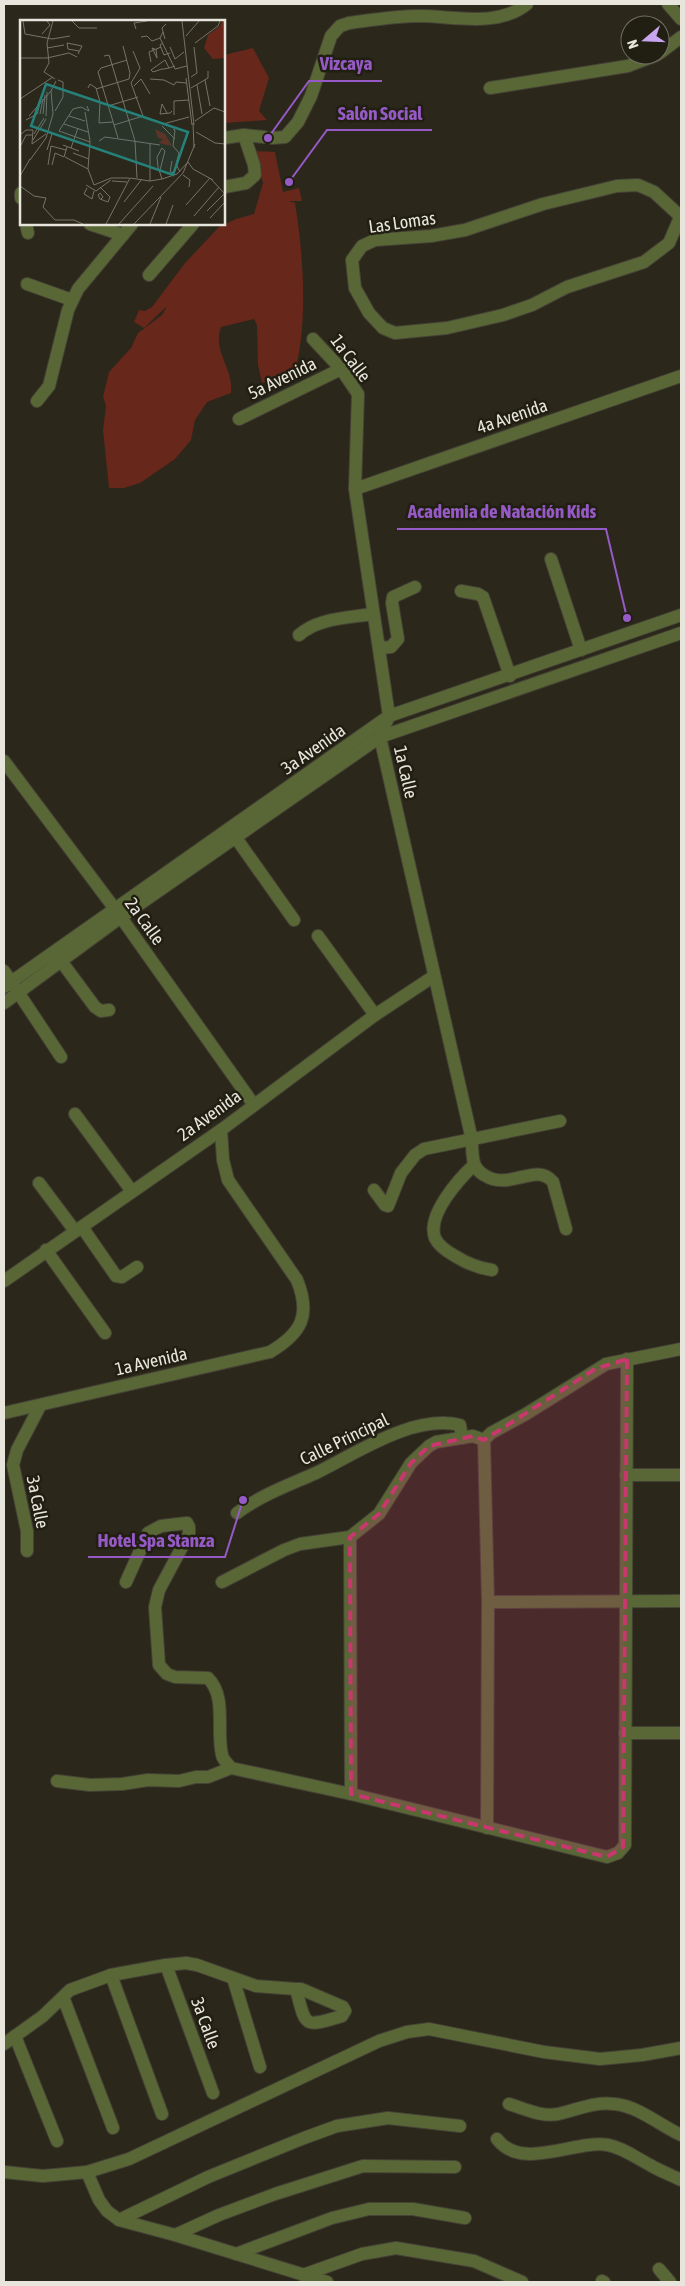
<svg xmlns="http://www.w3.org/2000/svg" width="685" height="2286" font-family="'Asap Condensed',sans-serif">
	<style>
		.green { fill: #67271a }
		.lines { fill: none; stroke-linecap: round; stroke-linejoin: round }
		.minor-casing { stroke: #454236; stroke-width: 14 }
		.minor { stroke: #596736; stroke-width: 12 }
		.marked { fill: #c8376e; fill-opacity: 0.2; stroke: #c8376e; stroke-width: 4; stroke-dasharray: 10 6; stroke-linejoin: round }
		.labels { text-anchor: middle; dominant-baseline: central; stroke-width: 5; stroke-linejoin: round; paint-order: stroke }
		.street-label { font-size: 18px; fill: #e8e5dd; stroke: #211e12 }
		.inset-road { fill: none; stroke: #777369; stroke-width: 1 }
		.view { fill: #258179; fill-opacity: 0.15; stroke: #258179; stroke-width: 2.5 }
		.inset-edge { fill: none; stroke: #e8e5dd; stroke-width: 2.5 }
		.leader { fill: none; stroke: #965ac6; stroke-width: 2 }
		.callout-dot { fill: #965ac6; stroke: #211e12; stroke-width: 2 }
		.callout-label { font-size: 19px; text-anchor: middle; font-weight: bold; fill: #965ac6; stroke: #211e12; stroke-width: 5; stroke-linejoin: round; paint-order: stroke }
	</style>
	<rect width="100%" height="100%" fill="#2b271b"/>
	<g class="green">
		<polygon points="253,48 269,78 259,111 267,120 224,123 224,55"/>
		<path d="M254,151L275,152L283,192L299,188L302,201H289L295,203C303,251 308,319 296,367L262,383L258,365L257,325L254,319L221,327C212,352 234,368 231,393L207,402L195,420L191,440L175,459L140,483L124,488H109L103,430L106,406L103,397L109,372L131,348L138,333L162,315L167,306L144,328L134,322L139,310L145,311L152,307L185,263L219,227L236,219L254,214L263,183Z"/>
	</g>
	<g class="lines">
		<defs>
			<g id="minor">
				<polyline points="668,4 681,19"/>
				<polyline points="660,53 681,37"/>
				<polyline points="490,88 628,66 657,55"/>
				<polyline points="224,138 244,135 264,137"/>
				<path d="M272,138L285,137L298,122L311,96L331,36L340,26L349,23C372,20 396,16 419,16C454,16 497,28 527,4"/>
				<polyline points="224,187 246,183 255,175 254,165 244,135"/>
				<polyline points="21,193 21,198"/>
				<polyline points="680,216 654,192 638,185 617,186 543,204 465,230 431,236 375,240 362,246 352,260 355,288 369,313 383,328 395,333 447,328 503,315 532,305 567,287 644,262 669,243 681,215"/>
				<polyline points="26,224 28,233"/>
				<polyline points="90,224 123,235"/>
				<polyline points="149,275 193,224"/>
				<polyline points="27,284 72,300"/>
				<path d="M313,339L341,369L358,394L355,489L389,716L380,737L472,1140C472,1148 472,1156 474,1163C476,1169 479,1172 484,1175C510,1192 536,1161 553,1182L566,1229"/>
				<polyline points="37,401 49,386 68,310 78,289 132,224"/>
				<polyline points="239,419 341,369"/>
				<polyline points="355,489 681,376"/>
				<polyline points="551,559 581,650"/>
				<polyline points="461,591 478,594 483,597 510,676"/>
				<path d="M299,635C318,618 348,618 372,614"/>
				<polyline points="380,648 391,647 398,639 392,603 393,597 415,587"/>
				<polyline points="4,761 115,909 254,1105"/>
				<polyline points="236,838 294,920"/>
				<polyline points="318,936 375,1015"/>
				<polyline points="59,954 61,961 95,1007 101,1011 109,1010"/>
				<polyline points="4,971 61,1057"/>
				<polyline points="4,987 389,716 681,615"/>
				<polyline points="4,1003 121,917 380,737 681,633"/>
				<polyline points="75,1114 131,1190"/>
				<path d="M474,1165C460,1178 426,1215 435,1238C438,1245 448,1252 455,1256C466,1263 478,1268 492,1270"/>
				<polyline points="39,1183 75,1231"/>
				<polyline points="374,1190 385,1205 388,1206 401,1173 415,1155 424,1149 560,1121"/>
				<polyline points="82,1227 116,1276 122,1277 137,1267"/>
				<polyline points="46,1250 105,1333"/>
				<polyline points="4,1281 221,1130 375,1015 434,976"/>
				<path d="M4,1413L270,1352C302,1333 311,1315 297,1280L228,1180L223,1160L221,1130"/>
				<polyline points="484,1440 488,1602 487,1828"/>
				<polyline points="484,1440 491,1433 526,1414 606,1364 681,1349"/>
				<polyline points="626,1475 681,1475"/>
				<path d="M237,1513C261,1495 289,1485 316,1473C357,1453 413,1414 460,1425L462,1438"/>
				<polyline points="350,1537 351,1794"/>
				<polyline points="27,1551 27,1531 13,1465 17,1450 40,1406"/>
				<path d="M126,1582L148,1533L161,1526L187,1523L189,1527V1534L159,1590L155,1607L159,1665L167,1674L175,1677L208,1678C227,1697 216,1730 222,1755C223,1760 228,1764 231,1768L351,1794L607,1857L618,1853L625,1845L627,1359"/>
				<polyline points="222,1582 284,1550 300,1544 350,1537 379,1514 411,1463 429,1446 436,1442 473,1436 484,1440"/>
				<polyline points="488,1602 681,1601"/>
				<polyline points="625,1733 681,1733"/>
				<polyline points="57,1781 90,1785 122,1784 148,1780 179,1781 196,1777 208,1777 231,1768"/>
				<polyline points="166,1965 213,2093"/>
				<polyline points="111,1975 162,2114"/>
				<polyline points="233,1978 260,2067"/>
				<polyline points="63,1997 113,2128"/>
				<polyline points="15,2036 57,2141"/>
				<path d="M4,2044L43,2016L70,1990L111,1975L166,1965L186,1963L197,1965L256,1986L296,1989H301L343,2007L345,2011L342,2016C303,2028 306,2027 296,1989"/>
				<path d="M509,2104C525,2109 541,2117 558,2114C577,2110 594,2101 615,2104C640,2107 659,2125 681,2135"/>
				<path d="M497,2139C522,2172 576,2139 608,2145C624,2148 636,2158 650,2165C660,2171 671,2175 681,2180"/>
				<polyline points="4,2172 43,2176 87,2172 129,2159 379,2041 407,2032 429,2029 544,2052 600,2059 642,2055 681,2048"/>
				<polyline points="87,2172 99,2200 107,2211 119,2220 175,2235 327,2282"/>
				<polyline points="119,2220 208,2177 304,2138 337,2126 388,2118 460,2126"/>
				<polyline points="175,2235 219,2215 275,2194 363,2166 455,2167"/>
				<polyline points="236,2254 332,2218 369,2209 413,2209 465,2218"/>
				<polyline points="659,2269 670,2282"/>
				<polyline points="303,2275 362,2254 396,2248 474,2261 522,2282"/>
				<polyline points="602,2281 604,2282"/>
			</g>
		</defs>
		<use href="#minor" class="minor-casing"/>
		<use href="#minor" class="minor"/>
	</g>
	<path class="marked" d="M627,1359L623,1847L607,1857L351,1794L350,1537L379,1514L411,1463L429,1446L473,1436L484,1440L595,1369Z"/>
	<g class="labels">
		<g class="street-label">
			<text transform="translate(402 222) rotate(-8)">Las Lomas</text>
			<text transform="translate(351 358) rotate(53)">1a Calle</text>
			<text transform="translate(282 378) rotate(-26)">5a Avenida</text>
			<text transform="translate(512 416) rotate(-19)">4a Avenida</text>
			<text transform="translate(313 749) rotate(-35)">3a Avenida</text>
			<text transform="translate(406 772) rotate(77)">1a Calle</text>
			<text transform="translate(145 921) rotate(54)">2a Calle</text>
			<text transform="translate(209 1115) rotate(-36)">2a Avenida</text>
			<text transform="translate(151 1361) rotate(-13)">1a Avenida</text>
			<text transform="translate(344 1439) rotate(-26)">Calle Principal</text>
			<text transform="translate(38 1502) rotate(79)">3a Calle</text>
			<text transform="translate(206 2023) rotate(70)">3a Calle</text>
		</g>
	</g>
	<g transform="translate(20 20)">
		<rect width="205" height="205" fill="#2b271b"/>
		<path d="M202,1H205V38L193,39L184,28L188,15L200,6ZM135,109L145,114L152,126L139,123L143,119L138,118Z" fill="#67271a"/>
		<path class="inset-road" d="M3,1L5,14L32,19L50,16M33,1L27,23L29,43L24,52L35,59M52,1L59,8H77M162,1L174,105M116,9L114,3L127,1M22,14L30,5L27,1M166,16L179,1M121,17L127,16L132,21L140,18L143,12M140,18L155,49L167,46M145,19L142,8L146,4M143,23L140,25L144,35L150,33M175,23L198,6L200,1M150,27L155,39L164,32M27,28L44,25M135,29L132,28L137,38L136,29M58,34L62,26L47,23L48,29L59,31M84,36L89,35L90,38L115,121L117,158M0,38H27M27,38L49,33L57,37M131,42L129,32L141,27M149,48L145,40L131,50L133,52L142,49H144L149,48L155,46M171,57L177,53L174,27M166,58L172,105M130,59L144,60L154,65L156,62L166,63M185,60L190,86M177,65L182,94M114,66L121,59L130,74M68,68L70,64L76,68L80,82L79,103L93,102M171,68L188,58V51M76,69L109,59L110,53L103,26M0,79L33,57M67,86L69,91L61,87L53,89L39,111L70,122M88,86L118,77M35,91L43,77V62L38,60M65,92L70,121L68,149M147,93L142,84L140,94L150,93L152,91M20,94L23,79M23,94L25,75M154,95V81L169,80M9,96L31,71M26,96L27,72M49,96L65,101M6,100L17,94L20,83M175,101L194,88L205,92M173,103L174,128M44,104L68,112M143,104L169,97M94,105L123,96L111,63L120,48L113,31M142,106L155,119M153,109L155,110L153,126M176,112L195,123L205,124M14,114L24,98M0,115L6,110H13L12,124L26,114M98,118L78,52L81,48L107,40M13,120L26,99M79,121L85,117L140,125M1,125L6,115H13M43,125L59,131M153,126L159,133L156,144L160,152M51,128L58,108M27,130L32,114M53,133L69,139M45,137L68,149L74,165L91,158H109M10,140L26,118L33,94L31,71L36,61M152,141L150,152L155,153M28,145L31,126L46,130M32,145L35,133L44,137L47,127M140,150L145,131L142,128L137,137L138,147L142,159M163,155L170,160L169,167M0,156L10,139M190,158L205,174M92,161L107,162M130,161V124M66,165L76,171L91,160M0,166L14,176L26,178L23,187L35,200H54L63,204M80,167L90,177L88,182L80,179L78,175L80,173L83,177L81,179M67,168L64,174L72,179L74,171M104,182L122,159M166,185L190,158M187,191L205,173M174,196L199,167M190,198L205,182M86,204L110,158L130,161L142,159L157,154L168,142L173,149L193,160M99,204L133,166M114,204L163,153L175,124M130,204L141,177M146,204L153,185"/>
		<path class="view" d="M26,64L168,112L153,155L11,106Z"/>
		<rect width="205" height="205" class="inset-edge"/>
	</g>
	<path class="leader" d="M268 138L309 81H382M289 182L327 130H432M627 618L606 529H397M243 1500L225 1557H88"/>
	<g class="callout-dot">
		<circle cx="268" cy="138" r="5"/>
		<circle cx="289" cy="182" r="5"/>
		<circle cx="627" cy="618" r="5"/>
		<circle cx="243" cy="1500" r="5"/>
	</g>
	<g class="callout-label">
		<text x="346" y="70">Vizcaya</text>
		<text x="380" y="120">Salón Social</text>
		<text x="502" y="518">Academia de Natación Kids</text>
		<text x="156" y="1547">Hotel Spa Stanza</text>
	</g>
	<rect width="685" height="2286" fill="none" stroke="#e8e5dd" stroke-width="10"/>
	<g transform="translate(645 40) rotate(251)"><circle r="24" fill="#211e12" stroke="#716e63"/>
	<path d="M0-4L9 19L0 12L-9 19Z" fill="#c7a6ef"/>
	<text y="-8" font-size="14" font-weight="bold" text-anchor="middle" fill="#e8e5dd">N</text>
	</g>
</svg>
